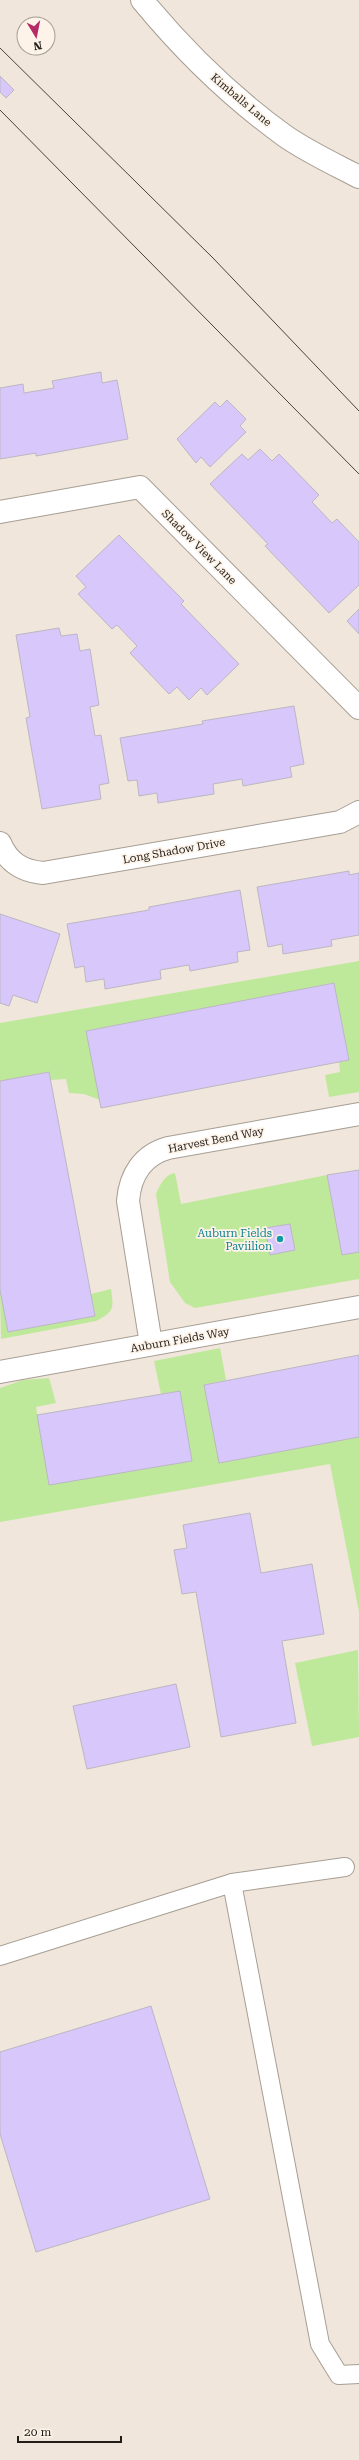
<svg xmlns="http://www.w3.org/2000/svg" width="359" height="2460" font-family="'Roboto Serif',serif">
	<style>
		.green { fill: #bfe99a }
		.building { fill: #d7c7fa; stroke: #bbb7c3 }
		.lines { fill: none; stroke-linecap: round; stroke-linejoin: round }
		.service-casing { stroke: #a79e94; stroke-width: 20 }
		.minor-casing { stroke: #a79e94; stroke-width: 24 }
		.tertiary-casing { stroke: #a79e94; stroke-width: 24 }
		.service { stroke: #fff; stroke-width: 18 }
		.minor { stroke: #fff; stroke-width: 22 }
		.tertiary { stroke: #fff; stroke-width: 22 }
		.tram { stroke: #48433e; stroke-width: 1 }
		.culture-dot { fill: #0f9aa8; stroke: #fdf3e8; stroke-width: 1.5 }
		.labels { text-anchor: middle; dominant-baseline: central; stroke-width: 3.5; stroke-linejoin: round; paint-order: stroke }
		.street-label { font-size: 11px; fill: #211e1a; stroke: #fdf3e8 }
		.culture-label { font-size: 11px; fill: #0d838f; stroke: #fdf3e8; text-anchor: end }
	</style>
	<rect width="100%" height="100%" fill="#f0e6db"/>
	<g class="green">
		<polygon points="359,961 359,1092 329,1097 325,1075 340,1072 339,1062 349,1060 333,983 87,1031 100,1100 84,1094 69,1093 66,1079 50,1080 49,1072 0,1081 0,1023"/>
		<path d="M175,1173L181,1204L327,1175L342,1254L359,1252V1279L195,1308L185,1303L170,1282L156,1194C160,1185 164,1175 175,1173Z"/>
		<path d="M111,1289C114,1309 114,1312 96,1321L1,1339L0,1290L8,1332L95,1316L91,1294Z"/>
		<polygon points="220,1348 226,1380 204,1385 219,1463 359,1437 359,1612 330,1464 0,1522 0,1388 23,1380 49,1378 56,1403 36,1407 49,1485 192,1461 180,1391 161,1394 154,1361"/>
		<polygon points="358,1650 359,1737 312,1746 295,1663"/>
	</g>
	<g class="building">
		<polygon points="0,76 14,90 6,98 0,92"/>
		<polygon points="101,372 102,383 117,380 128,439 36,456 36,453 0,459 0,388 23,384 24,393 54,388 52,381"/>
		<polygon points="227,400 246,419 240,426 246,432 210,467 201,457 196,463 177,439 215,402 220,407"/>
		<polygon points="260,449 272,461 279,454 319,495 312,502 332,523 337,519 359,542 359,585 329,613 265,546 268,544 210,484 242,454 248,460"/>
		<polygon points="119,535 184,601 181,604 239,664 207,695 201,688 189,700 177,687 169,694 130,653 137,646 117,625 112,629 78,594 86,587 76,576"/>
		<polygon points="359,609 359,634 347,621"/>
		<polygon points="59,628 61,636 77,634 80,651 90,649 99,705 90,707 95,736 101,735 109,783 99,785 101,799 42,809 26,718 30,717 16,635"/>
		<polygon points="294,706 304,764 290,767 292,777 243,786 242,779 213,784 214,794 158,803 157,793 139,796 137,780 128,781 120,738 203,724 202,721"/>
		<polygon points="349,871 349,875 359,873 359,935 331,940 332,946 283,954 282,944 268,947 257,887"/>
		<polygon points="240,890 250,950 237,952 238,962 190,971 189,965 160,970 161,979 105,989 104,979 86,982 84,966 75,968 67,924 149,910 149,907"/>
		<polygon points="0,914 60,934 37,1003 13,995 9,1006 0,1003"/>
		<polygon points="334,983 349,1060 101,1108 86,1031"/>
		<polygon points="49,1072 95,1316 8,1332 0,1290 0,1081"/>
		<polygon points="359,1170 359,1252 342,1255 327,1175"/>
		<polygon points="290,1224 295,1250 270,1255 265,1228"/>
		<polygon points="359,1355 359,1437 219,1463 204,1385"/>
		<polygon points="180,1391 192,1461 49,1485 37,1415"/>
		<polygon points="250,1513 261,1573 312,1564 324,1634 282,1641 296,1723 221,1737 196,1592 182,1594 174,1550 187,1548 183,1525"/>
		<polygon points="176,1684 190,1747 87,1769 73,1706"/>
		<polygon points="151,2006 210,2199 36,2252 0,2134 0,2052"/>
	</g>
	<g class="lines">
		<defs>
			<g id="service">
				<polyline points="232,1883 320,2344 339,2375 359,2374"/>
				<polyline points="0,1956 232,1883 345,1867"/>
			</g>
			<g id="minor">
				<polyline points="0,512 140,487 359,708"/>
				<path d="M0,843C8,862 21,871 43,873L340,822L359,812"/>
				<path d="M151,1344L128,1201C130,1175 143,1155 168,1148L359,1114"/>
				<polyline points="0,1372 359,1307"/>
			</g>
			<path id="tertiary" d="M142,0C184,51 231,97 285,136C308,152 334,164 359,177"/>
		</defs>
		<use href="#service" class="service-casing"/>
		<use href="#minor" class="minor-casing"/>
		<use href="#tertiary" class="tertiary-casing"/>
		<use href="#service" class="service"/>
		<use href="#minor" class="minor"/>
		<use href="#tertiary" class="tertiary"/>
		<g class="tram">
			<polyline points="0,48 213,258 359,411"/>
			<polyline points="0,110 359,474"/>
		</g>
	</g>
	<circle class="culture-dot" cx="280" cy="1239" r="4"/>
	<g class="labels">
		<g class="street-label">
			<text transform="translate(241 100) rotate(40)">Kimballs Lane</text>
			<text transform="translate(199 547) rotate(45)">Shadow View Lane</text>
			<text transform="translate(174 851) rotate(-10)">Long Shadow Drive</text>
			<text transform="translate(216 1140) rotate(-11)">Harvest Bend Way</text>
			<text transform="translate(180 1340) rotate(-10)">Auburn Fields Way</text>
		</g>
		<g class="culture-label">
			<text x="272" y="1233">Auburn Fields<tspan x="272" dy="13">Paviilion</tspan></text>
		</g>
	</g>
	<g transform="translate(36 36) rotate(170)"><circle r="19" fill="#fdf3e8" stroke="#a59e96"/>
	<path d="M0-3L7 15L0 10L-7 15Z" fill="#b52b68"/>
	<text y="-6" font-size="11" font-weight="bold" text-anchor="middle" fill="#211e1a">N</text>
	</g>
	<path d="M18 2436v6h103v-6" fill="none" stroke="#211e1a" stroke-width="2"/>
	<text x="24" y="2436" font-size="12" fill="#211e1a" stroke="#fdf3e8" stroke-width="3" paint-order="stroke">20 m</text>
</svg>
